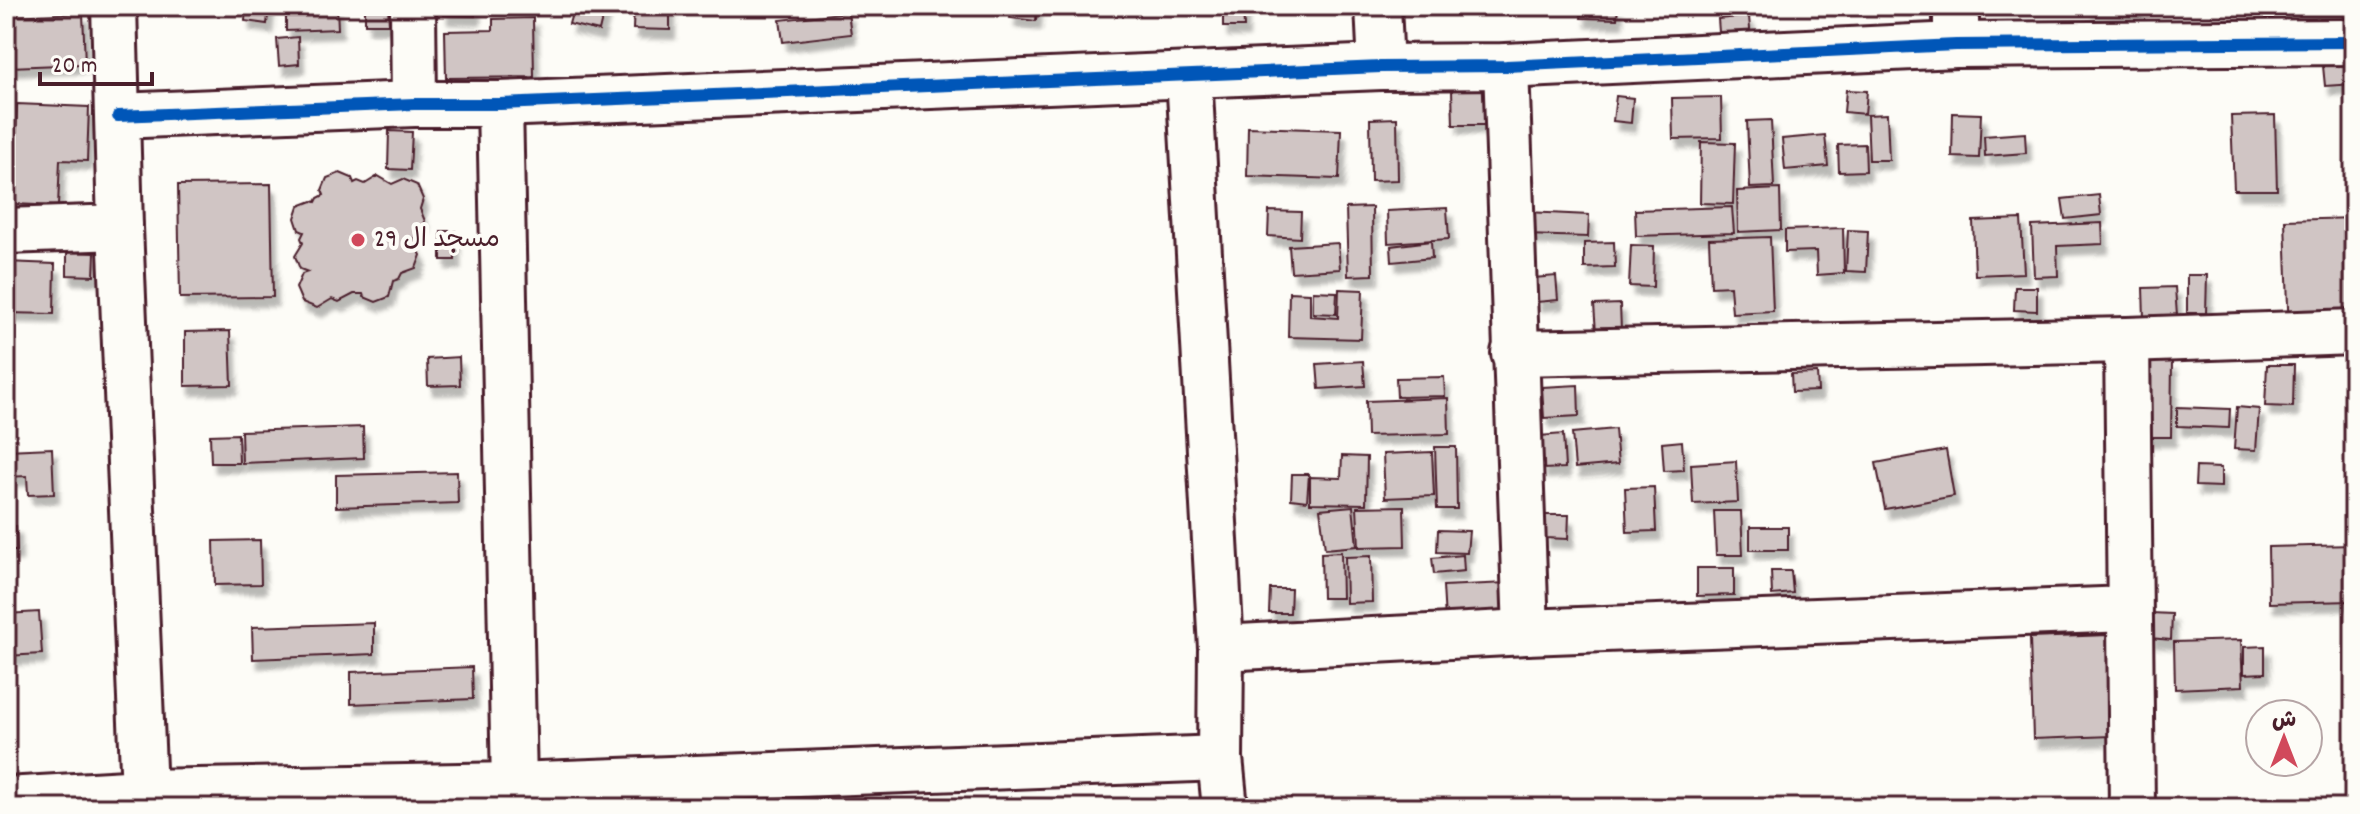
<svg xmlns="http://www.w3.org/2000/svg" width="2360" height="814" font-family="Dekko,'Playpen Sans Arabic',sans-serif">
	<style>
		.building { fill: #d0c5c4; stroke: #4a1f2b; stroke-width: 2; filter: url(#shadow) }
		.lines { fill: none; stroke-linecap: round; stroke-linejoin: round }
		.minor-casing { stroke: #4a1f2b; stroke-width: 50 }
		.minor { stroke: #fdfcf7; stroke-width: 44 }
		.cycleway-casing { stroke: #fdfcf7; stroke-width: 17 }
		.cycleway { stroke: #0057b8; stroke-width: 12 }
		.poi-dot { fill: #d1495b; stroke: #fdfcf7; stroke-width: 3 }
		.labels { text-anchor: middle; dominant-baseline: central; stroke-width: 8; stroke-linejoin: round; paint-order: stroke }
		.poi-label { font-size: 26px; fill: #4a1f2b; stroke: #fdfcf7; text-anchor: start }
	</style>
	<defs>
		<filter id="shadow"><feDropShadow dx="5" dy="9" stdDeviation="2" flood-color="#0004"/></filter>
	</defs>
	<rect width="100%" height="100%" fill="#fdfcf7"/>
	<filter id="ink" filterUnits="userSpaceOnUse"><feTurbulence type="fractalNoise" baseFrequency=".0125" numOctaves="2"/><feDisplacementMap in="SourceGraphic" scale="16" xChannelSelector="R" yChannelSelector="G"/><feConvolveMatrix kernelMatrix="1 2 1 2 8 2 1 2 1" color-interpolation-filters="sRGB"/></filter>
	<g filter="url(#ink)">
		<g class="building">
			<polygon points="246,6 269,6 267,24 245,21"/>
			<polygon points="286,6 337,6 338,29 286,31"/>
			<polygon points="365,6 388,6 389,24 365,24"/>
			<polygon points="443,6 475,6 475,16 443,15"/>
			<polygon points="574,6 605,6 599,31 569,24"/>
			<polygon points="634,6 670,6 670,30 633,29"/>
			<polygon points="1012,6 1037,6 1036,21 1010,18"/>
			<polygon points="1223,6 1243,6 1244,27 1223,27"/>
			<polygon points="1582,6 1618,6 1617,19 1581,18"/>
			<polygon points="2088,6 2139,6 2139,11 2088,10"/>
			<polygon points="2253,6 2354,6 2354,12 2253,15"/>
			<polygon points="848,12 851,34 783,42 780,20"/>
			<polygon points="83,13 85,64 10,67 8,16"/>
			<polygon points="1749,16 1751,42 1720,45 1718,19"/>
			<polygon points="533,18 534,77 446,78 445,31 493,30 493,19"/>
			<polygon points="298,37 299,64 279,66 277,39"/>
			<polygon points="2354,63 2354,84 2325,86 2323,66"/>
			<polygon points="1487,89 1488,125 1453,125 1452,90"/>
			<polygon points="1846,90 1867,91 1865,114 1844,112"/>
			<polygon points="1616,96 1633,98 1631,123 1613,121"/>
			<polygon points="1721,97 1722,138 1673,139 1672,98"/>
			<polygon points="17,104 89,107 87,161 60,160 58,206 14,204"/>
			<polygon points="1953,113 1981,114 1979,158 1952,157"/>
			<polygon points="1887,114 1889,160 1869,160 1867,115"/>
			<polygon points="2275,115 2277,190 2234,190 2231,116"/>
			<polygon points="1397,118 1398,180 1371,181 1370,119"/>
			<polygon points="1771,120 1774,187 1750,188 1747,121"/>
			<polygon points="1248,127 1341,130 1339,179 1247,176"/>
			<polygon points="389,131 412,132 410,170 388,169"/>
			<polygon points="2025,133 2026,153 1985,156 1984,136"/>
			<polygon points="1825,135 1828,166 1785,170 1782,139"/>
			<polygon points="1701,142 1735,143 1733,204 1700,203"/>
			<polygon points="1865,144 1866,171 1839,172 1838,145"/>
			<polygon points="340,173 352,178 354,183 358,181 365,184 378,176 392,184 403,179 417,185 423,199 420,209 425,221 420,233 415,235 414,243 421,255 416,268 402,273 399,279 393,281 389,297 376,302 364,297 363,294 354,294 339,302 332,299 317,308 302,302 296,288 302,274 308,272 300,269 295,256 303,243 301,238 304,232 299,230 295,218 299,206 312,201 316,202 318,198 324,195 322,190 327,178"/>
			<polygon points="271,184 273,297 180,298 178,185"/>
			<polygon points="1780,189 1781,230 1738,232 1737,191"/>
			<polygon points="2099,195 2101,215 2065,219 2062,199"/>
			<polygon points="1372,207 1373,275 1348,276 1346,208"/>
			<polygon points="1732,207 1734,233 1636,236 1635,210"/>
			<polygon points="1447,208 1449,239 1388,243 1387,211"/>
			<polygon points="1269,211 1301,212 1300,238 1268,236"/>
			<polygon points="1527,212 1589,215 1588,237 1526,235"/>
			<polygon points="2354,218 2354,334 2289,336 2285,220"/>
			<polygon points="2021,219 2024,273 1975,275 1973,221"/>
			<polygon points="2102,223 2103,244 2057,246 2058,276 2034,277 2032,226"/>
			<polygon points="1843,228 1844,273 1817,275 1816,251 1785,252 1785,230"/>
			<polygon points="1848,230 1868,231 1866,272 1846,271"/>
			<rect x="441" y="231" width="14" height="29"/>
			<polygon points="1770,237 1773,311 1732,313 1730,286 1711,287 1709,239"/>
			<polygon points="1431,241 1432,258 1392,262 1391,246"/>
			<polygon points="1614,242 1615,267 1584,268 1584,243"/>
			<polygon points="1338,243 1340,269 1291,272 1289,246"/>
			<polygon points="1631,245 1654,246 1653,287 1629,286"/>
			<polygon points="67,252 95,253 94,276 67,275"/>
			<polygon points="6,262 55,264 54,314 6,313"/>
			<polygon points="2187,275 2207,275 2206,313 2187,313"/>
			<polygon points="1556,276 1558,300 1537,302 1534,278"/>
			<polygon points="2015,287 2037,287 2037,311 2014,310"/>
			<polygon points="2175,287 2177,316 2144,318 2143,288"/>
			<polygon points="1339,289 1363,290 1361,339 1288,337 1289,292 1310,293 1310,316 1338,318"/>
			<polygon points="1313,291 1337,292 1336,314 1313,313"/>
			<polygon points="1620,304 1621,330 1596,332 1594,305"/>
			<polygon points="230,331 232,385 185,386 185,332"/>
			<polygon points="459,357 460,385 428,386 427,359"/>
			<polygon points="1363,361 1365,386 1319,389 1317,364"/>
			<polygon points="2144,362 2172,362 2171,437 2143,437"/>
			<polygon points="2267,365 2294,365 2293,407 2265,406"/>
			<polygon points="1817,373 1818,391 1792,392 1791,374"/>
			<polygon points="1444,377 1445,396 1397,397 1396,378"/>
			<polygon points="1578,385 1579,416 1544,418 1542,387"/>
			<polygon points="1448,398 1449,434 1367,436 1366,401"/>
			<polygon points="2177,407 2230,409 2229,428 2177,426"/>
			<polygon points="2237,407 2259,409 2256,450 2234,449"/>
			<polygon points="363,427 364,458 242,463 241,431"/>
			<polygon points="1615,429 1618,464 1575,468 1572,433"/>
			<polygon points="238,434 239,463 211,463 210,435"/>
			<polygon points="1563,434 1565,468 1542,469 1540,436"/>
			<polygon points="1682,441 1684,470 1664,471 1662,443"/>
			<polygon points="1435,447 1456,447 1457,509 1437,509"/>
			<polygon points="52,448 54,494 28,495 27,476 6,477 6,450"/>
			<polygon points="1946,450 1954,496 1885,509 1876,463"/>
			<polygon points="1432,452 1434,496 1385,498 1383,454"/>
			<polygon points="1342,456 1367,457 1366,504 1310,503 1310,477 1341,478"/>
			<polygon points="1736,461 1738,502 1693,504 1691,464"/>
			<polygon points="2196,467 2221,468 2221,487 2195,486"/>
			<polygon points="457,472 458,503 336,507 336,475"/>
			<polygon points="1292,474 1309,474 1307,501 1291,499"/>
			<polygon points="1654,487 1656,531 1627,532 1625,488"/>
			<polygon points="1353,506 1357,546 1325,549 1320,509"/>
			<polygon points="1404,506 1405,546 1359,547 1357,507"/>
			<polygon points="1714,511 1741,511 1743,555 1716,555"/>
			<polygon points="1545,515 1569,515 1568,539 1545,538"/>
			<polygon points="6,526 16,526 17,551 6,551"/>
			<rect x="1750" y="527" width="38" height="23"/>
			<polygon points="1438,530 1469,531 1467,553 1437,552"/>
			<polygon points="260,540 261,584 215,585 214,541"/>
			<polygon points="2354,545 2354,601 2269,603 2268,547"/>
			<polygon points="1341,552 1342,598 1322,598 1321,553"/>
			<polygon points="1463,555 1464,571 1434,574 1432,558"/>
			<polygon points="1371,556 1372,602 1346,603 1345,557"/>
			<polygon points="1697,568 1734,568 1734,595 1697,596"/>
			<polygon points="1771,571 1791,571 1793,593 1772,595"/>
			<polygon points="1507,583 1509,617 1445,620 1443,586"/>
			<polygon points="1270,589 1291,589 1290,613 1269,613"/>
			<polygon points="39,612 42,654 6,656 6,614"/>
			<polygon points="2151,613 2172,614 2171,640 2150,638"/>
			<polygon points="374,623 374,654 253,659 252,627"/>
			<polygon points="2108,635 2112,736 2033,739 2030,638"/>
			<polygon points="2241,640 2243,686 2175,689 2174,642"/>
			<polygon points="2265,646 2265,673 2244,674 2244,647"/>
			<polygon points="472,667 473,699 351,704 351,672"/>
		</g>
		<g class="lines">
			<defs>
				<g id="minor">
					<polyline points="114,6 120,227 144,792"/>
					<polyline points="413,6 414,104"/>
					<polyline points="1378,6 1381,67"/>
					<polyline points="1956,6 1956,45"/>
					<polyline points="1506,66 1526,632"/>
					<polyline points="1189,75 1221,648 1220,758 1225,808"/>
					<polyline points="500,104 514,785"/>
					<polyline points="118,116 414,104 500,104 1381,67 1506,66 1956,45 2354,42"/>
					<polyline points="6,231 120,227"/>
					<polyline points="2127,340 2132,808"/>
					<polyline points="1514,353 2127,340 2354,332"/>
					<polyline points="1221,648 1526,632 2128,609"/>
					<polyline points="6,800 144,792 514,785 1220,758"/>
				</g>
			</defs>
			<use href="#minor" class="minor-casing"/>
			<use href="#minor" class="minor"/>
			<defs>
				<polyline id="cycleway" points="118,116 414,104 500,104 1381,67 1506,66 1956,45 2354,42"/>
			</defs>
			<use href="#cycleway" class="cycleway-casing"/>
			<use href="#cycleway" class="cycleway"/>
		</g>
	</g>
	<circle class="poi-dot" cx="358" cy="240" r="8"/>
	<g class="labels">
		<g class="poi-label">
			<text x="374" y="240">مسجد ال 29</text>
		</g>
	</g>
	<rect width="2360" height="814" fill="none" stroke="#fdfcf7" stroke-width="32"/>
	<rect x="16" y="16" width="2328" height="782" fill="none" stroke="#4a1f2b" stroke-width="3" filter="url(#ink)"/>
	<g transform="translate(2284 738)"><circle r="38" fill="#fdfcf7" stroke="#b5a4a5" stroke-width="2"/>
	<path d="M0-6L14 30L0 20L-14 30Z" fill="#d1495b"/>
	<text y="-12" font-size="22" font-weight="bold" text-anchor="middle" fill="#4a1f2b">ش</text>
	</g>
	<path d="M40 72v12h112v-12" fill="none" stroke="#4a1f2b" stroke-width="4"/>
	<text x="52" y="72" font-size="24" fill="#4a1f2b" stroke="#fdfcf7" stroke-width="6" paint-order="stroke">20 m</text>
</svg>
